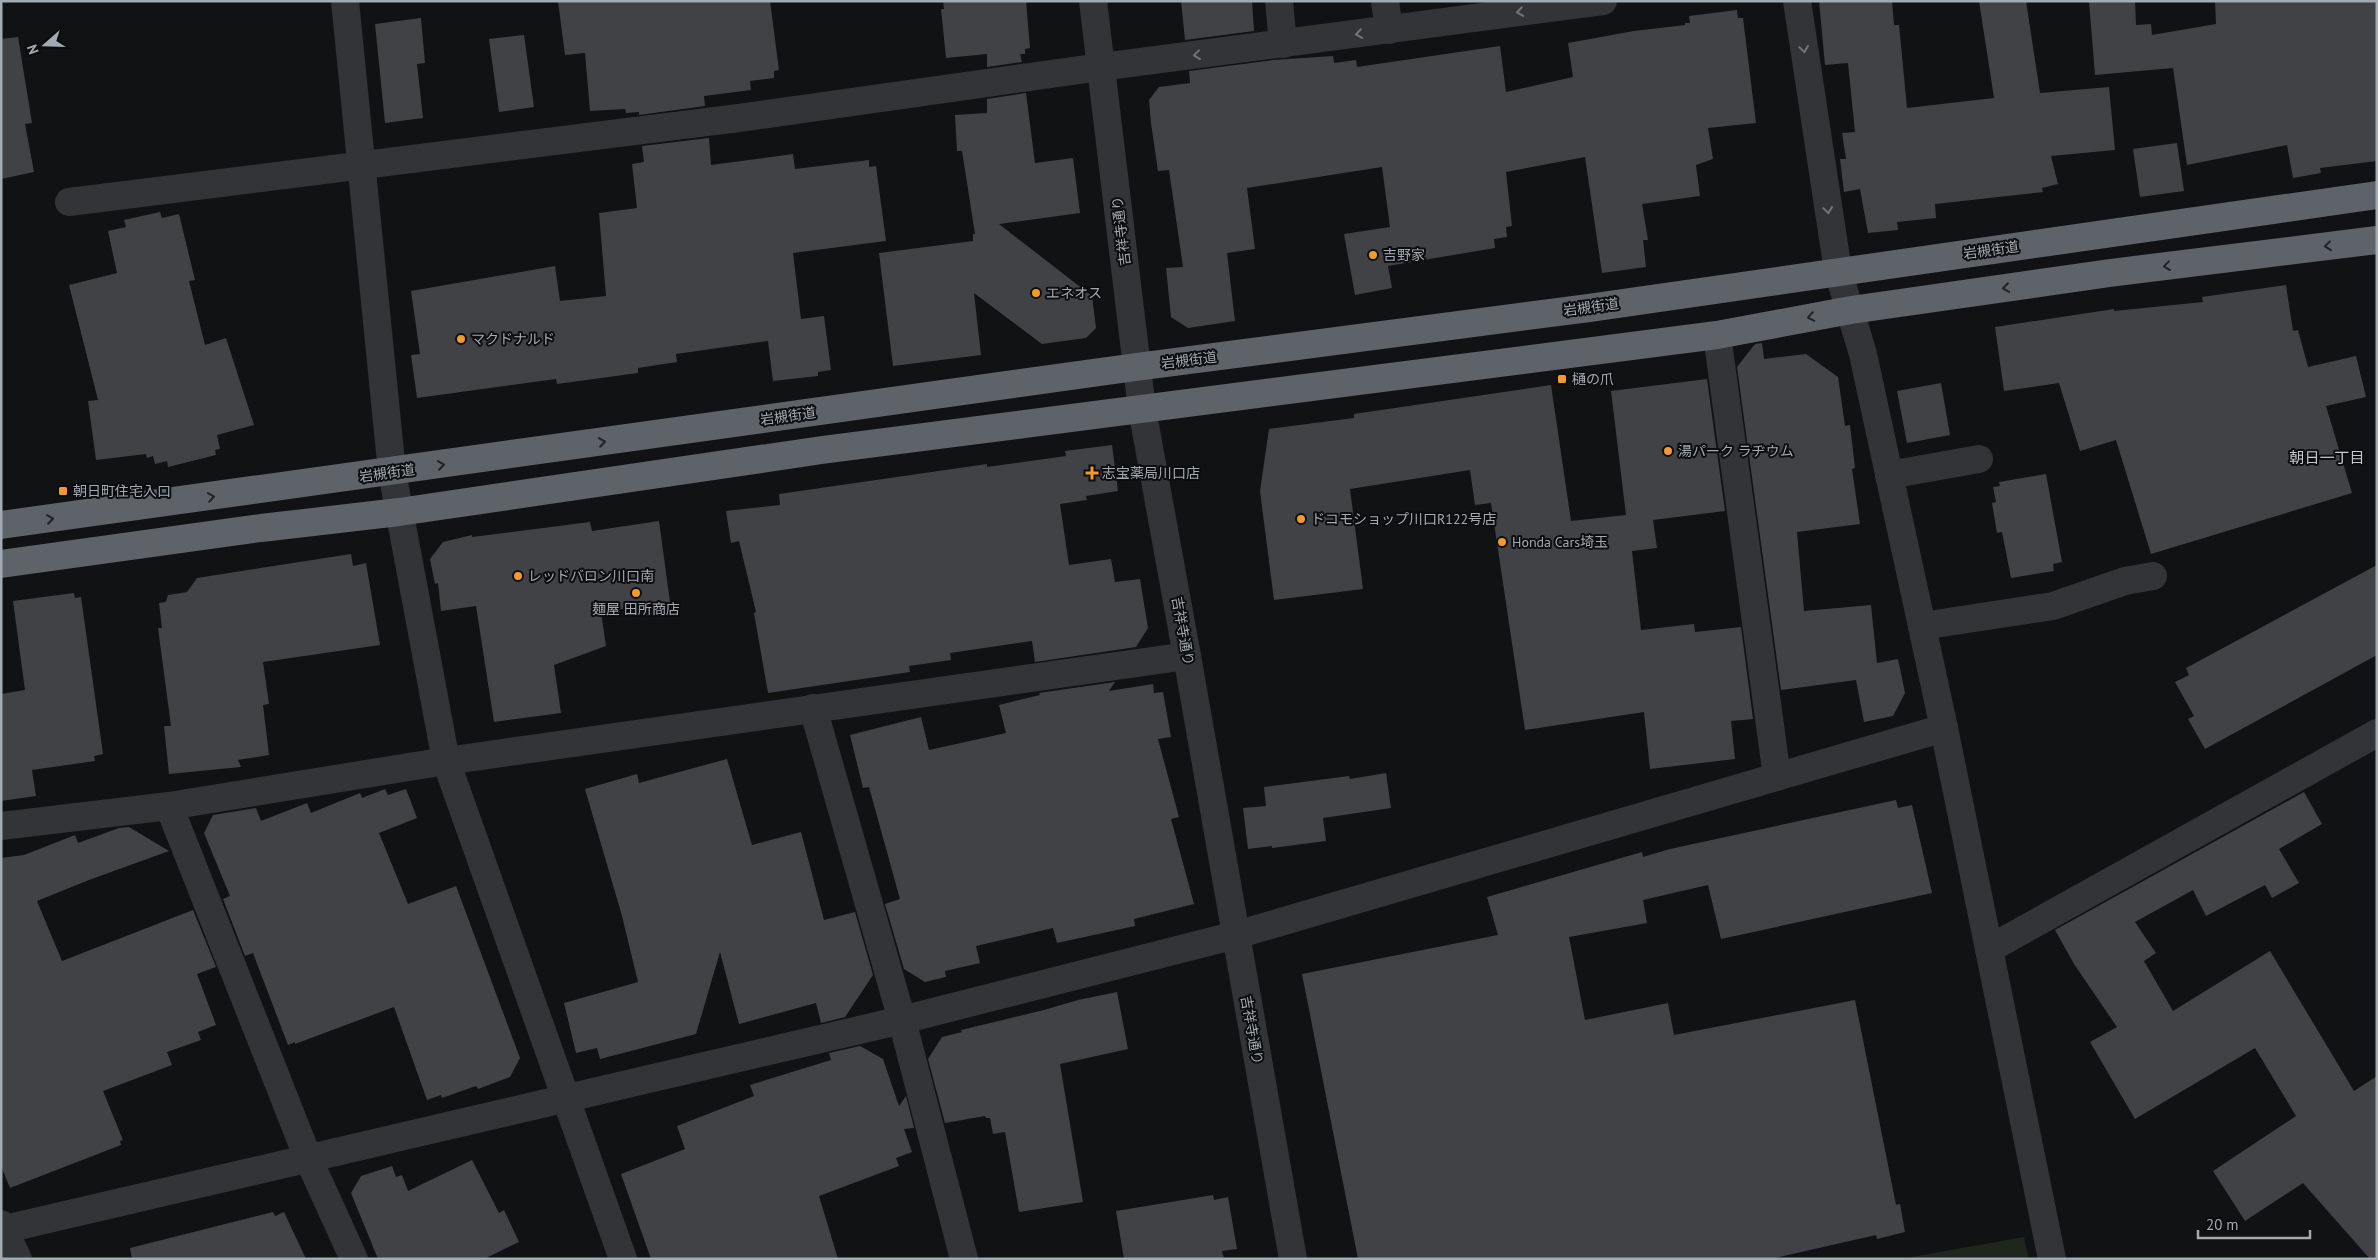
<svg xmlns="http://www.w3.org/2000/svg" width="2378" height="1260" font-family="'PT Sans','Noto Sans JP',sans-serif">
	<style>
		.green { fill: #1e261e }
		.building { fill: #404246 }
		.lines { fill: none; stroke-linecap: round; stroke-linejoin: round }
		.minor { stroke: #323438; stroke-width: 28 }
		.highway { stroke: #5e6269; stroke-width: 28 }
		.oneway { stroke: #70757c }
		.oneway2 { stroke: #202225 }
		.poi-dot { fill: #f49a28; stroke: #0c0d0e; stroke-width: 2 }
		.labels { text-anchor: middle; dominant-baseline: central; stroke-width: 4; stroke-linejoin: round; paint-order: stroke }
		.street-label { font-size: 14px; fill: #a2aab4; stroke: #0c0d0e }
		.poi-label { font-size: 14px; fill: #a2aab4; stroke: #0c0d0e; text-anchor: start }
		.neighbourhood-label { font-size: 15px; fill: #c3c8d0; stroke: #0c0d0e }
	</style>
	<rect width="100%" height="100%" fill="#111213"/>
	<polygon class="green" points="2024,1237 2029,1259 1900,1259"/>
	<g class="building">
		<polygon points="558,1 770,1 779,70 774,71 774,78 750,81 751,90 704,96 705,106 639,115 639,112 626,113 625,109 590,111 585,53 565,55"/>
		<polygon points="943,1 1026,1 1030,48 1025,49 1025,54 1020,54 1022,62 987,67 987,54 946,58 941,9 944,9"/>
		<polygon points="1181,1 1252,1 1254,31 1185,40"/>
		<polygon points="1819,1 1892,1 1894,25 1899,25 1907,108 1994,98 1979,1 2026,1 2040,93 2109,87 2115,150 2051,156 2058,184 2042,188 2043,192 1935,204 1936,218 1897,222 1898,230 1868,233 1860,189 1844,192 1840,159 1846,159 1842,133 1855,132 1848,63 1825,65"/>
		<polygon points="2089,1 2135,1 2136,25 2151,24 2152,35 2216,24 2215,1 2377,1 2377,161 2320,168 2321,173 2293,178 2287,145 2187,165 2173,68 2095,75"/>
		<polygon points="1737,10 1738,18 1743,18 1756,123 1708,128 1713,159 1696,165 1700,196 1642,204 1648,240 1643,240 1646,267 1602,273 1585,157 1506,172 1512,226 1506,227 1507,237 1494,239 1495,248 1388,266 1392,288 1355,295 1344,234 1390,227 1382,167 1247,188 1255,249 1227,253 1235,321 1188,328 1171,317 1166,268 1183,267 1169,170 1158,171 1151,123 1149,100 1159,87 1190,83 1189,71 1273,60 1333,56 1334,63 1356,60 1357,67 1500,46 1506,92 1573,77 1568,43 1634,31 1685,25 1685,23 1690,23 1689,16"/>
		<polygon points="421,18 425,63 417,64 423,118 385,123 375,24"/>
		<polygon points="524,35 534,107 499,112 489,39"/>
		<polygon points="18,37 32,123 25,124 34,172 1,179 1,39"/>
		<polygon points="1026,93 1035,163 1073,158 1080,213 999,224 1092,296 1096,328 1086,338 1042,344 974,293 981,355 893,366 879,253 973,241 973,234 975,234 962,151 957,151 955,115 987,113 987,99"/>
		<polygon points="709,138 711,165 793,154 795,169 869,160 869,167 876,166 886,241 793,253 801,319 824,316 831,370 818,372 818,376 773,381 768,341 676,354 677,362 638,368 638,373 557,384 556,379 417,398 411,355 420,354 411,291 555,266 560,301 606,296 599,213 637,208 632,164 644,162 642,146"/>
		<polygon points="2177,143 2184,191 2140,197 2133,149"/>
		<polygon points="160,212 162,218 179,214 195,280 189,281 205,345 226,338 254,425 217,435 220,449 215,450 216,455 168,467 167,461 155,464 153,456 147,458 146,454 96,460 88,401 98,400 69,285 117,273 108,231 126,227 124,220"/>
		<polygon points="2286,285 2293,331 2298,330 2308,367 2356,356 2366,397 2326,406 2352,493 2151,554 2116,440 2080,451 2059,383 2004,391 1995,327 2114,309 2114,311 2203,302 2202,297"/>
		<polygon points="1762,343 1764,359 1806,354 1838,377 1845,426 1850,425 1855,468 1852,469 1860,524 1797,532 1804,611 1871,605 1877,663 1898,659 1905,693 1893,716 1864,722 1856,680 1781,690 1737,367 1755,344"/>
		<polygon points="1707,379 1725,511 1653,520 1657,548 1632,551 1641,630 1694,624 1695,632 1741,627 1753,719 1731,721 1735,759 1650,769 1644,712 1525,730 1491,503 1475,505 1470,470 1350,489 1363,589 1274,600 1260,491 1269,429 1354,418 1354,414 1551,385 1571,521 1626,515 1611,391"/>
		<polygon points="1941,383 1950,435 1907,443 1897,391"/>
		<polygon points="1112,445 1118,491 1086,496 1087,500 1060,504 1069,565 1111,559 1115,582 1140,579 1148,628 1136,647 1035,662 1032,641 950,653 951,660 909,666 910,672 768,693 754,613 756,612 739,541 731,543 726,511 780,505 779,494 987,464 987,467 1066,456 1065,451"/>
		<polygon points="2046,474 2062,562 2053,564 2054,571 2011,578 2002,532 1997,533 1992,503 1996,502 1993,487 2000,486 1999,482"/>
		<polygon points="659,521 670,602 601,612 606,646 554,665 561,713 494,722 476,606 441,611 438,583 435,584 430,559 443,542 472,535 472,537 590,522 592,531"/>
		<polygon points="351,554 353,566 366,563 380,645 263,662 269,704 263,705 269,755 238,760 241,767 169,774 164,726 171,726 158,628 162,628 159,603 166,602 168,595 187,592 197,578"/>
		<polygon points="2377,565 2377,655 2205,749 2188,719 2194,716 2175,682 2189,675 2186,668"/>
		<polygon points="74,593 75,598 81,597 103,754 94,756 95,761 32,770 36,796 1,801 1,694 25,690 13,601"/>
		<polygon points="1115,682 1109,691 1153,684 1154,693 1163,692 1171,737 1158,739 1179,817 1171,819 1194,904 1134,919 1135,926 1057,943 1053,928 976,946 980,963 945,971 946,977 925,982 904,969 885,904 900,899 869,787 863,788 850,735 921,717 929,750 1006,733 999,705 1040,695 1039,693"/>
		<polygon points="727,759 752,845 801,832 824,920 855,912 873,975 845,1017 821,1023 816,1003 739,1024 720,952 696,1034 600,1059 597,1048 576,1053 564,1003 638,982 622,916 585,789 637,774 639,783"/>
		<polygon points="1386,773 1391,808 1323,818 1326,841 1272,848 1272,846 1248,849 1243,808 1266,806 1264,787 1349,776 1350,779"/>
		<polygon points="385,789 388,795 406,789 417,818 379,833 408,904 456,886 520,1058 510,1077 478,1089 476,1086 442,1098 441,1095 427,1100 394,1007 295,1044 295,1042 288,1045 253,953 245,956 223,899 230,896 204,833 213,815 256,808 261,821 307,803 311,813 360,793 362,798"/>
		<polygon points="2304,792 2322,824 2279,849 2299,883 2272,898 2265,885 2206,916 2193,890 2135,922 2156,953 2144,961 2173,1011 2270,951 2354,1091 2377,1076 2377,1259 2370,1259 2303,1183 2245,1221 2213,1171 2296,1116 2255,1048 2135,1119 2090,1042 2117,1027 2074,964 2055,930"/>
		<polygon points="1896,800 1898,808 1912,805 1932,893 1721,939 1708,885 1643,900 1647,923 1569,937 1585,1020 1668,1003 1674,1035 1855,1000 1896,1205 1900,1204 1905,1232 1877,1239 1876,1235 1770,1259 1358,1259 1302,974 1498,935 1487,897 1642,852 1643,857 1670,849"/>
		<polygon points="129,827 169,851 89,880 37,901 62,961 193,910 216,967 197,974 216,1025 198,1032 201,1040 167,1052 172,1065 103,1091 123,1140 120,1141 121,1145 10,1188 1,1166 1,858 24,855 75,835 78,843 119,828"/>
		<polygon points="1117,992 1128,1049 1060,1064 1083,1202 1019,1212 1005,1132 993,1134 990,1118 986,1118 985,1116 945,1123 928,1059 942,1037 962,1032 961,1030 1044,1010 1078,1000"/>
		<polygon points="860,1046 883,1059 899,1106 906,1096 914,1128 904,1129 912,1152 896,1158 899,1166 819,1196 838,1259 651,1259 621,1174 685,1149 677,1126 754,1096 750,1085 831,1060 829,1053"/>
		<polygon points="472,1160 499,1213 504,1210 519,1242 484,1259 378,1259 351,1193 361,1176 392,1166 396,1177 402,1175 408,1191"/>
		<polygon points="1213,1195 1214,1200 1228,1197 1237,1249 1222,1251 1224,1259 1124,1259 1116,1211"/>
		<polygon points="273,1212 275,1216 284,1212 306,1259 132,1259 130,1248"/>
	</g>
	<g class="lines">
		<g class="minor">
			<polyline points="345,1 392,472 446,761 623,1259"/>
			<polyline points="1093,1 1142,409 1187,656 1293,1259"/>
			<polyline points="1279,1 1283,44"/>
			<polyline points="1385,1 1389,30"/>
			<polyline points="1797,1 1838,271 1863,354 1944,728 2052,1259"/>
			<polyline points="69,202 739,118 1101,67 1603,1"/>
			<polyline points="1717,335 1777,777"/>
			<polyline points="1889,475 1979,459"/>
			<polyline points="1922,626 2053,606 2125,581 2153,576"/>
			<polyline points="813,708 902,1020 964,1259"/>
			<polyline points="169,806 308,1158 354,1259"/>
			<polyline points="1,826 169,806 446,761 1187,656"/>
			<polyline points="1989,949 2377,733"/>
			<polyline points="1,1224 18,1259"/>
			<polyline points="1,1230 902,1020 1236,935 1944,728"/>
		</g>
		<g class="highway">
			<polyline points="1,525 1136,367 1589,308 2377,195"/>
			<polyline points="1,564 261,528 399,512 822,450 1717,335 1851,310 2110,273 2377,240"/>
		</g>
	</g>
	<defs><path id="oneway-chevron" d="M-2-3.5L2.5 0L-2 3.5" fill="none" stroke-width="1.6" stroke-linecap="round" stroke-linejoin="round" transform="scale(1.25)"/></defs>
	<g class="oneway">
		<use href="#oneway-chevron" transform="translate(1520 12) rotate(172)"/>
		<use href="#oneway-chevron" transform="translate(1359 34) rotate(172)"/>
		<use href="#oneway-chevron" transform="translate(1804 49) rotate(82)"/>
		<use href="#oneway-chevron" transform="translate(1197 55) rotate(173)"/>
		<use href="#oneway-chevron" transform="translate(1828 210) rotate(82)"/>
	</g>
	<g class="oneway2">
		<use href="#oneway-chevron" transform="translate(2328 246) rotate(173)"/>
		<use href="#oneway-chevron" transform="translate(2167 266) rotate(173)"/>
		<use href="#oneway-chevron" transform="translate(2006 288) rotate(172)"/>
		<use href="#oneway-chevron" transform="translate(1811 317) rotate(169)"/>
		<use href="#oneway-chevron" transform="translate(602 442) rotate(-8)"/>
		<use href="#oneway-chevron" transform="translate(441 465) rotate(-8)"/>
		<use href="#oneway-chevron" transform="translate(211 497) rotate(-8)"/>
		<use href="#oneway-chevron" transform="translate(50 519) rotate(-8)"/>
	</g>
	<g class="poi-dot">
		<circle cx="1373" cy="255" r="5"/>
		<circle cx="1036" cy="293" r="5"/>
		<circle cx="461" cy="339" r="5"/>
		<rect x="1557" y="374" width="10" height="10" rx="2.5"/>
		<circle cx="1668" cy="451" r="5"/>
		<path d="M1089.5 465.5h5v5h5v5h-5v5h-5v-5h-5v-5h5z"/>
		<rect x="58" y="486" width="10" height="10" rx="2.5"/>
		<circle cx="1301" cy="519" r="5"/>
		<circle cx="1502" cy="542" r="5"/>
		<circle cx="518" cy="576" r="5"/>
		<circle cx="636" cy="593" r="5"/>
	</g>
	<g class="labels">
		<g class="street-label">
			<text transform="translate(1121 231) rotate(-97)">吉祥寺通り</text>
			<text transform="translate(1991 250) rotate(-8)">岩槻街道</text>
			<text transform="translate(1591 307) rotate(-8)">岩槻街道</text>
			<text transform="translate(1189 360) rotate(-7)">岩槻街道</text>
			<text transform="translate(788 416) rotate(-8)">岩槻街道</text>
			<text transform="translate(387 473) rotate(-8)">岩槻街道</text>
			<text transform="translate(1183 631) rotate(80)">吉祥寺通り</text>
			<text transform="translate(1252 1030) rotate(80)">吉祥寺通り</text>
		</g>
		<g class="poi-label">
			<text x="1383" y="255">吉野家</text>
			<text x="1046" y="293">エネオス</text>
			<text x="471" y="339">マクドナルド</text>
			<text x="1572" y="379">樋の爪</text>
			<text x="1678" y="451">湯パーク ラヂウム</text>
			<text x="1102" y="473">志宝薬局川口店</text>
			<text x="73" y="491">朝日町住宅入口</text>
			<text x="1311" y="519">ドコモショップ川口R122号店</text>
			<text x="1512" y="542">Honda Cars埼玉</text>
			<text x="528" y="576">レッドバロン川口南</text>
			<text x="636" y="609" text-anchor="middle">麺屋 田所商店</text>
		</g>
		<g class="neighbourhood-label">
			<text x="2327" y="457">朝日一丁目</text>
		</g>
	</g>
	<rect width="2378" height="1260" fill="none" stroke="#a2aab4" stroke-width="5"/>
	<g transform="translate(45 45) rotate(250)" stroke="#0c0d0e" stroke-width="4" paint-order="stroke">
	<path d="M0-4L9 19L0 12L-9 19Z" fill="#a2aab4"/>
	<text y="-8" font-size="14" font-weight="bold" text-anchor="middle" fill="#a2aab4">N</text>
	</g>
	<path d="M2198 1230v8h112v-8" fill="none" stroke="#a2aab4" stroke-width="2.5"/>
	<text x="2206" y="1230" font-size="15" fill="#a2aab4" stroke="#0c0d0e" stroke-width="4" paint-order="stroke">20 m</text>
</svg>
